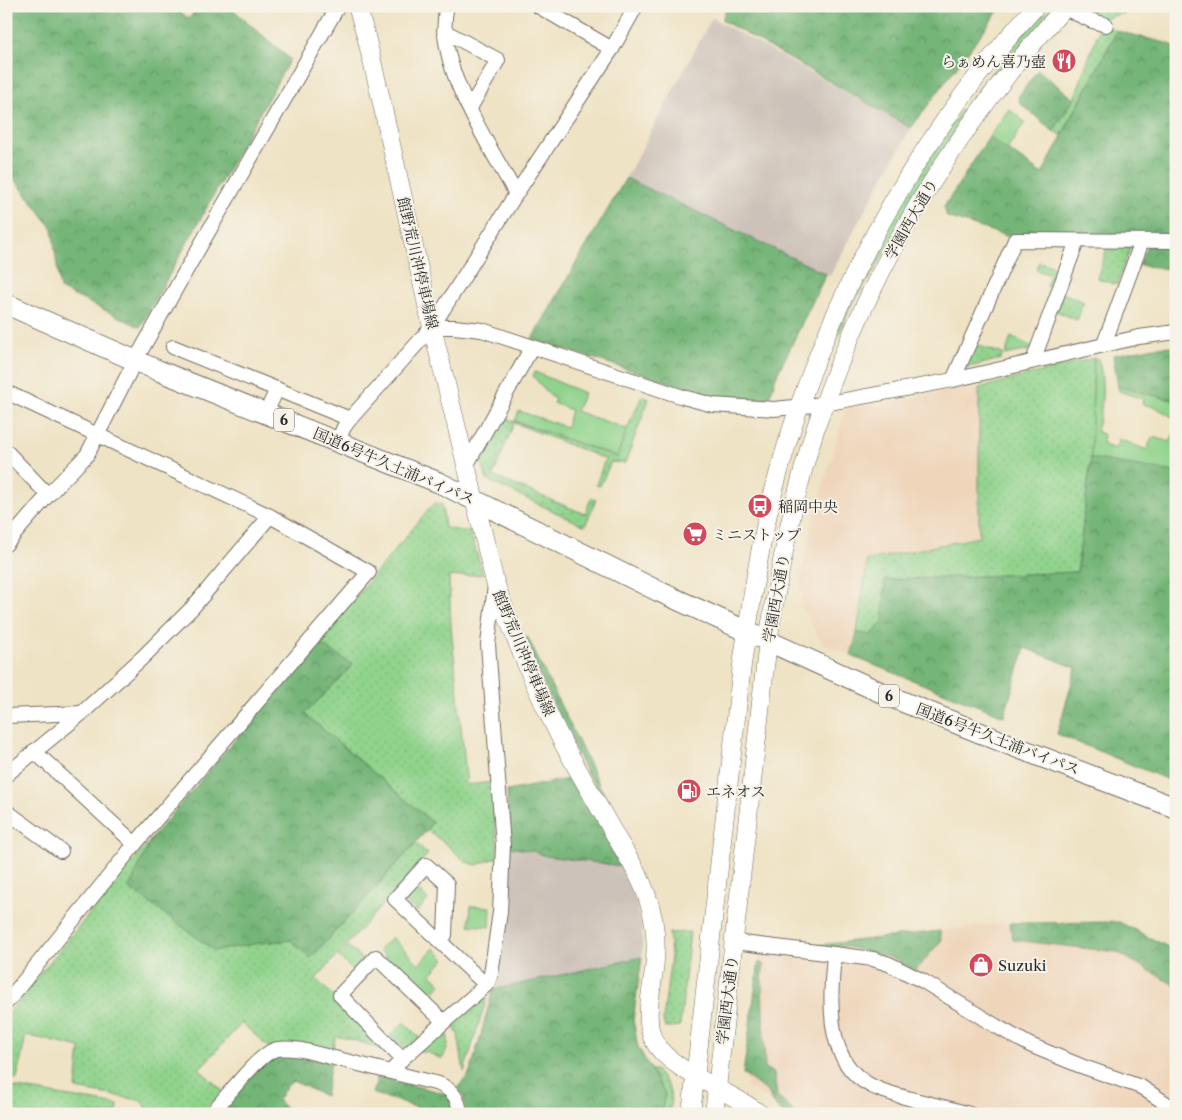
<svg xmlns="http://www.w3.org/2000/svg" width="1182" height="1120" font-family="'Libre Caslon Text','Noto Serif JP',serif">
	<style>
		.built { fill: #efd6bb }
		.industrial { fill: #cdc2b9 }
		.grass { fill: url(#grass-dots); stroke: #5e7f5c }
		.forest { fill: url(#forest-crowns); stroke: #507052 }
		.garden { fill: #90d38c; stroke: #5e7f5c }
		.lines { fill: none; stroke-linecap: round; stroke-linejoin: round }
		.minor-casing { stroke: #706b61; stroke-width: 16 }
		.major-casing { stroke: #706b61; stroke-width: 19 }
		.highway-casing { stroke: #706b61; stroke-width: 22 }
		.minor { stroke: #fff; stroke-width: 14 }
		.major { stroke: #fff; stroke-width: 18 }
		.highway { stroke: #fff; stroke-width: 20 }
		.labels { text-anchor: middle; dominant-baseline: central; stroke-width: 4; stroke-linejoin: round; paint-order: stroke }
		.shield { fill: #f7f3e8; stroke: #686764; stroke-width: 1 }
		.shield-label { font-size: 14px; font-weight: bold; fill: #2b2b2b }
		.poi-label { font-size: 15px; fill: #2b2b2b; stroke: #f7f3e8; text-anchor: start }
		.street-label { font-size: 15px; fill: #2b2b2b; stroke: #f7f3e8 }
	</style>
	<defs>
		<pattern id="grass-dots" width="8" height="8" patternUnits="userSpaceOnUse" patternTransform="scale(1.25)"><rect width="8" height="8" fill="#90d38c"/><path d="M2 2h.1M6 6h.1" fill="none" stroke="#7cb579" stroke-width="1.8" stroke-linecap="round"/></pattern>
		<pattern id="forest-crowns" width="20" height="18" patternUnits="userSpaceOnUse" patternTransform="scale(1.25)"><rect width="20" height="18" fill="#74b578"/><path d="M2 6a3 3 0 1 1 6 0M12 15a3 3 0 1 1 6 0" fill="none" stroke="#5f9363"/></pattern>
	</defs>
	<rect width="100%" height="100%" fill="#f7f3e8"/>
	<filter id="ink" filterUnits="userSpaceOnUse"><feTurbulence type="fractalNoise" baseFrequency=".02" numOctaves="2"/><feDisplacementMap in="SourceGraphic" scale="10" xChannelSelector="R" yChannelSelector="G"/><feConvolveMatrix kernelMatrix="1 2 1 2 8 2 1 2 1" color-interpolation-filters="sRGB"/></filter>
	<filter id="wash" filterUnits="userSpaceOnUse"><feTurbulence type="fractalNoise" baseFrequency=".0096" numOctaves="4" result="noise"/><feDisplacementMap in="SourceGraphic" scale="20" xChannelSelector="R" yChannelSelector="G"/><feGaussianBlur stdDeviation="1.12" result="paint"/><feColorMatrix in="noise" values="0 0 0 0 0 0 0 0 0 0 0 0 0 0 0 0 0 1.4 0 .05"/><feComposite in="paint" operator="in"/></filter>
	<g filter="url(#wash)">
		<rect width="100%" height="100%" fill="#efe3c5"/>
		<g class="built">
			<polygon points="979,388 979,537 867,560 857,633 851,656 822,643 802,607 800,584 810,531 846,408 873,405 955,390"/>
			<polygon points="1119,922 1176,957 1176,1114 784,1114 772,1103 749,1088 743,1074 763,936 790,943 819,945 1006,923"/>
		</g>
		<g class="industrial">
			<polygon points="712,18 911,128 860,219 830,276 626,178"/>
			<polygon points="509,847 533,851 546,856 621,866 636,900 642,931 642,957 493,990 504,916"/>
		</g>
		<g class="grass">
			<path d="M1096,6H1176V8C1148,6 1128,12 1102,19L1091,11Z"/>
			<polygon points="1050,9 1052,12 1000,70 955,131 875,269 852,304 827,361 823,360 891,217 949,127 1020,36"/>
			<polygon points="1101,24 1117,31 1062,135 1053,131 1074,99"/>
			<polygon points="1131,246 1117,285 1097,278 1107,248"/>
			<polygon points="1063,293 1084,302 1077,320 1056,311"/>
			<polygon points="974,344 1003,354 1001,359 966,368"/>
			<polygon points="1094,358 1091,458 1077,572 885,580 884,621 872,635 857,633 867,560 979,537 979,388"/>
			<polygon points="642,396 649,399 625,463 611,462 600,486 596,485 605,459 514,423 493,476 585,514 591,498 596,500 585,526 487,480 480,456 501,417 617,457 627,429"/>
			<polygon points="434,503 442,504 445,528 470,532 483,574 449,577 451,626 467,785 492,782 498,857 477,865 466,862 447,845 427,830 431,822 305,714 352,665 318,642"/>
			<polygon points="152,838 129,889 259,943 291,940 311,958 416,843 428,854 316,979 392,1053 357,1041 336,1036 332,1051 268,1047 242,1023 199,1069 223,1091 200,1114 152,1114 140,1100 76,1089 80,1048 26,1035 17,1079 6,1078 6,1015"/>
			<polygon points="415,887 428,900 417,912 404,901 405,897"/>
			<polygon points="690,932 680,1026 665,1028 663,1020 671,956 669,933"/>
			<polygon points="482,995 487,997 464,1072 458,1034 451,1023"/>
			<polygon points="404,1022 420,1038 406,1049 401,1048 390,1036"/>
			<path d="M651,1070H656C671,1090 672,1088 670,1114H661L665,1094Z"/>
			<polygon points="6,1086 118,1105 117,1114 6,1114"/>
		</g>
		<g class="forest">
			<polygon points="6,6 172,6 189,19 198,6 229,6 290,59 140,327 60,289 52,228 17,182 6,174"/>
			<polygon points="727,6 1002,6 911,128 722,20"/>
			<polygon points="1117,31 1170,44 1176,48 1176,237 1013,238 947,217 944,207 989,137 1042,174"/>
			<polygon points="1038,70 1074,99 1053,131 1020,103 1018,97"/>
			<polygon points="626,178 826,274 776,377 769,399 752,401 715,397 532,339"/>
			<path d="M1147,246H1176V271C1166,267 1151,268 1139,265Z"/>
			<polygon points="1176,346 1176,401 1118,387 1113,355 1155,347"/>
			<polygon points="1091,458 1176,472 1176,783 1057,734 1076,668 1025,648 1004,716 851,656 857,633 872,635 883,621 885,580 1077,572"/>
			<polygon points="527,636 610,807 586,772 523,640"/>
			<polygon points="318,642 353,665 305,714 432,822 427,830 311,958 291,940 259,943 215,951 129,888 152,838"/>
			<polygon points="573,778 612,844 611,850 621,866 546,856 533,851 509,847 507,791"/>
			<polygon points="1119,922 1176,951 1176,986 1117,952 1013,940 1010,923"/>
			<polygon points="940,931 941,941 915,971 896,959 848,947 793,947 790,943 819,945"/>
			<polygon points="642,957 633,1020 638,1047 665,1094 661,1114 466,1114 463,1095 457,1088 468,1076 473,1063 493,990"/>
			<polygon points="759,962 764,965 762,982 765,1068 774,1073 777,1096 796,1114 784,1114 772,1103 769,1093 743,1074"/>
			<polygon points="286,1053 331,1063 325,1096 293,1081 286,1087 278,1100 287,1110 300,1111 299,1114 218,1114 268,1058"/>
			<polygon points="378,1077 440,1092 449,1096 455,1114 428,1114 428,1111 372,1093"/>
		</g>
		<g class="garden">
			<polygon points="1009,109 1025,122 1007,150 989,137"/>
			<polygon points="1039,262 1062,269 1052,289 1046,286 1050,275 1036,270"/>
			<polygon points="1011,337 1033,347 1030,350 1005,355"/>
			<path d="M1094,358L1098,359C1105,378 1103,411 1096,431L1104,435L1102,444L1115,449L1119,439L1147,450L1152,437L1170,442L1176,430V472L1091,458Z"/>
			<path d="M535,372L584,393L576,411L627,429L617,457L515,421L519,411L566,427L571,410L553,403L555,399C545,393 541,385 533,376Z"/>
			<polygon points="1118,387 1176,401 1176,419 1155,407 1142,404 1143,399 1119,391"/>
			<polygon points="471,906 491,907 490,927 469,925"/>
			<polygon points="392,937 419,964 434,948 445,959 431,974 441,984 428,997 379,950"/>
			<polygon points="348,946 364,961 354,972 338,956"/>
			<path d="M445,1026C449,1039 450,1047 442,1059L429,1053L418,1051Z"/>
		</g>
	</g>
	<g filter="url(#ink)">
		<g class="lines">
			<defs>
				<g id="minor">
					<path d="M447,6C432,61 490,146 516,194"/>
					<polyline points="538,6 612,49"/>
					<polyline points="1060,6 1090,20 1106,25"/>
					<polyline points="444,31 498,60 470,108"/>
					<polyline points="432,327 454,327 482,330 683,397 713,405 774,409 824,404 953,380 1139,337 1176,332"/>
					<polyline points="1104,344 1142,241"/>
					<polyline points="173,347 350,419 432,327 516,194 612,49 636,6"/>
					<polyline points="1033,361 1077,241"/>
					<polyline points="953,380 1015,240 1176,241"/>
					<polyline points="6,392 270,516 369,572 135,844 6,1003"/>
					<polyline points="266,413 277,389"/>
					<polyline points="338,441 344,427 350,419"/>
					<polyline points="6,451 48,495"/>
					<polyline points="466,466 532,347"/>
					<polyline points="6,544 48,495 87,455 135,361 180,281 338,6"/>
					<polyline points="6,716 82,713"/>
					<polyline points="34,751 135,844"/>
					<polyline points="6,775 82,713 143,657 193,607 270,516"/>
					<polyline points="6,811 61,851"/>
					<polyline points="440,942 445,935 447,884 426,865 395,899 486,985"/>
					<polyline points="734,942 834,954 873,959 889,964 923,981 996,1026 1030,1045 1081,1066 1141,1087 1176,1110"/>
					<path d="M834,954C830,1002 823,1070 881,1090C909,1100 940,1105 969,1114"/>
					<polyline points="402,1059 340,995 376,957 444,1022"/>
					<polyline points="391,1072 402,1059 486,985 488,982 491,974 500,912 503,846 488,644 495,585"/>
					<path d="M211,1114C225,1099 257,1056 274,1050C283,1047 293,1049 302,1050L439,1084C453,1090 459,1099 460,1114"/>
				</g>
				<g id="major">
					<path d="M357,6L366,36L378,86L432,327L495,582C514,637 536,691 563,743C581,776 600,809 619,842C629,859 641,877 647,896C654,916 657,937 655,959C654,985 642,1017 654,1041C669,1071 734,1092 760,1114"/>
					<path d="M691,1114L742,665C750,610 758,555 771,501C817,318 909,146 1036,6"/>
					<path d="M714,1114L768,641C779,570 793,498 815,430C867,273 954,128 1066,6"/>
				</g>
				<polyline id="highway" points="6,304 157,370 440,483 658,591 891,697 1013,746 1176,808"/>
			</defs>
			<use href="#minor" class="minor-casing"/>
			<use href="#major" class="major-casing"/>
			<use href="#highway" class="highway-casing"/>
			<use href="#minor" class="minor"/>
			<use href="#major" class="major"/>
			<use href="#highway" class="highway"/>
		</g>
	</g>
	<defs>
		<symbol id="restaurant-disc" viewBox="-11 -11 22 22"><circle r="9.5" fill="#d1495b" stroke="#f7f3e8"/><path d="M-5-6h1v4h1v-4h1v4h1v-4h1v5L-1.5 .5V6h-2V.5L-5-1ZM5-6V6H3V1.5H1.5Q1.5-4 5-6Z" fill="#fff"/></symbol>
		<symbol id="bus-disc" viewBox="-11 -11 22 22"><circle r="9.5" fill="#d1495b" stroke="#f7f3e8"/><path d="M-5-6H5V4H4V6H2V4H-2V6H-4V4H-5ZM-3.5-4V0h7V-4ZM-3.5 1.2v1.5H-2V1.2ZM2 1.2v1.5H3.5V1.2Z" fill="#fff"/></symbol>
		<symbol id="supermarket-disc" viewBox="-11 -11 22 22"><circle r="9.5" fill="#d1495b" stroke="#f7f3e8"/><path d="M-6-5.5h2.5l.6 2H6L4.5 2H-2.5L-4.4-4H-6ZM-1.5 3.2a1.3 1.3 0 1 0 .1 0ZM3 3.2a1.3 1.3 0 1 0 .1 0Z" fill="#fff"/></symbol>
		<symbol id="fuel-disc" viewBox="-11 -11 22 22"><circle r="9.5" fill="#d1495b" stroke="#f7f3e8"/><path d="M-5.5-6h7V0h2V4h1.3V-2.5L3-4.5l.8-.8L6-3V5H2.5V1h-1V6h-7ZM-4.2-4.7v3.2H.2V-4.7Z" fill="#fff"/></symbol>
		<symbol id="shop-disc" viewBox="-11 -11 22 22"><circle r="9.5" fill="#d1495b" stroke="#f7f3e8"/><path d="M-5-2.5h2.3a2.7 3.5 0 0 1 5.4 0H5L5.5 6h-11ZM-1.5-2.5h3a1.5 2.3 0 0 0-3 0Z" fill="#fff"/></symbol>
	</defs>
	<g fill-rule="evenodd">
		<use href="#restaurant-disc" x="1050" y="47" width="28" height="28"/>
		<use href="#bus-disc" x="746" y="492" width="28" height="28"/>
		<use href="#supermarket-disc" x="681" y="520" width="28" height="28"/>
		<use href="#fuel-disc" x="675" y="777" width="28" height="28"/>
		<use href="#shop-disc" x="967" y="951" width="28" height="28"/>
	</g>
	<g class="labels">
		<g class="shield">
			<rect x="274" y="408.5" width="20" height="23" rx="4"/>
			<rect x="879" y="684.5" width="20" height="23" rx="4"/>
		</g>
		<g class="shield-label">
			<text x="284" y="420">6</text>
			<text x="889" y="696">6</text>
		</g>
		<g class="poi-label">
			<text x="1046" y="61" text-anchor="end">らぁめん喜乃壺</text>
			<text x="778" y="506">稲岡中央</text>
			<text x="712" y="534">ミニストップ</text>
			<text x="706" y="791">エネオス</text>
			<text x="998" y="965">Suzuki</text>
		</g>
		<g class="street-label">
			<text transform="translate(911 219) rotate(-60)">学園西大通り</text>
			<text transform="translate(418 263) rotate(77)">館野荒川沖停車場線</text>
			<text transform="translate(394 466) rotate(23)">国道6号牛久土浦バイパス</text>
			<text transform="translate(776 598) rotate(-80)">学園西大通り</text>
			<text transform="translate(524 653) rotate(67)">館野荒川沖停車場線</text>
			<text transform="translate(998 739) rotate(21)">国道6号牛久土浦バイパス</text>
			<text transform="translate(727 1000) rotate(-83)">学園西大通り</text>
		</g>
	</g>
	<rect width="1182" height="1120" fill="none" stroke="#f7f3e8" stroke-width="25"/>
</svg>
